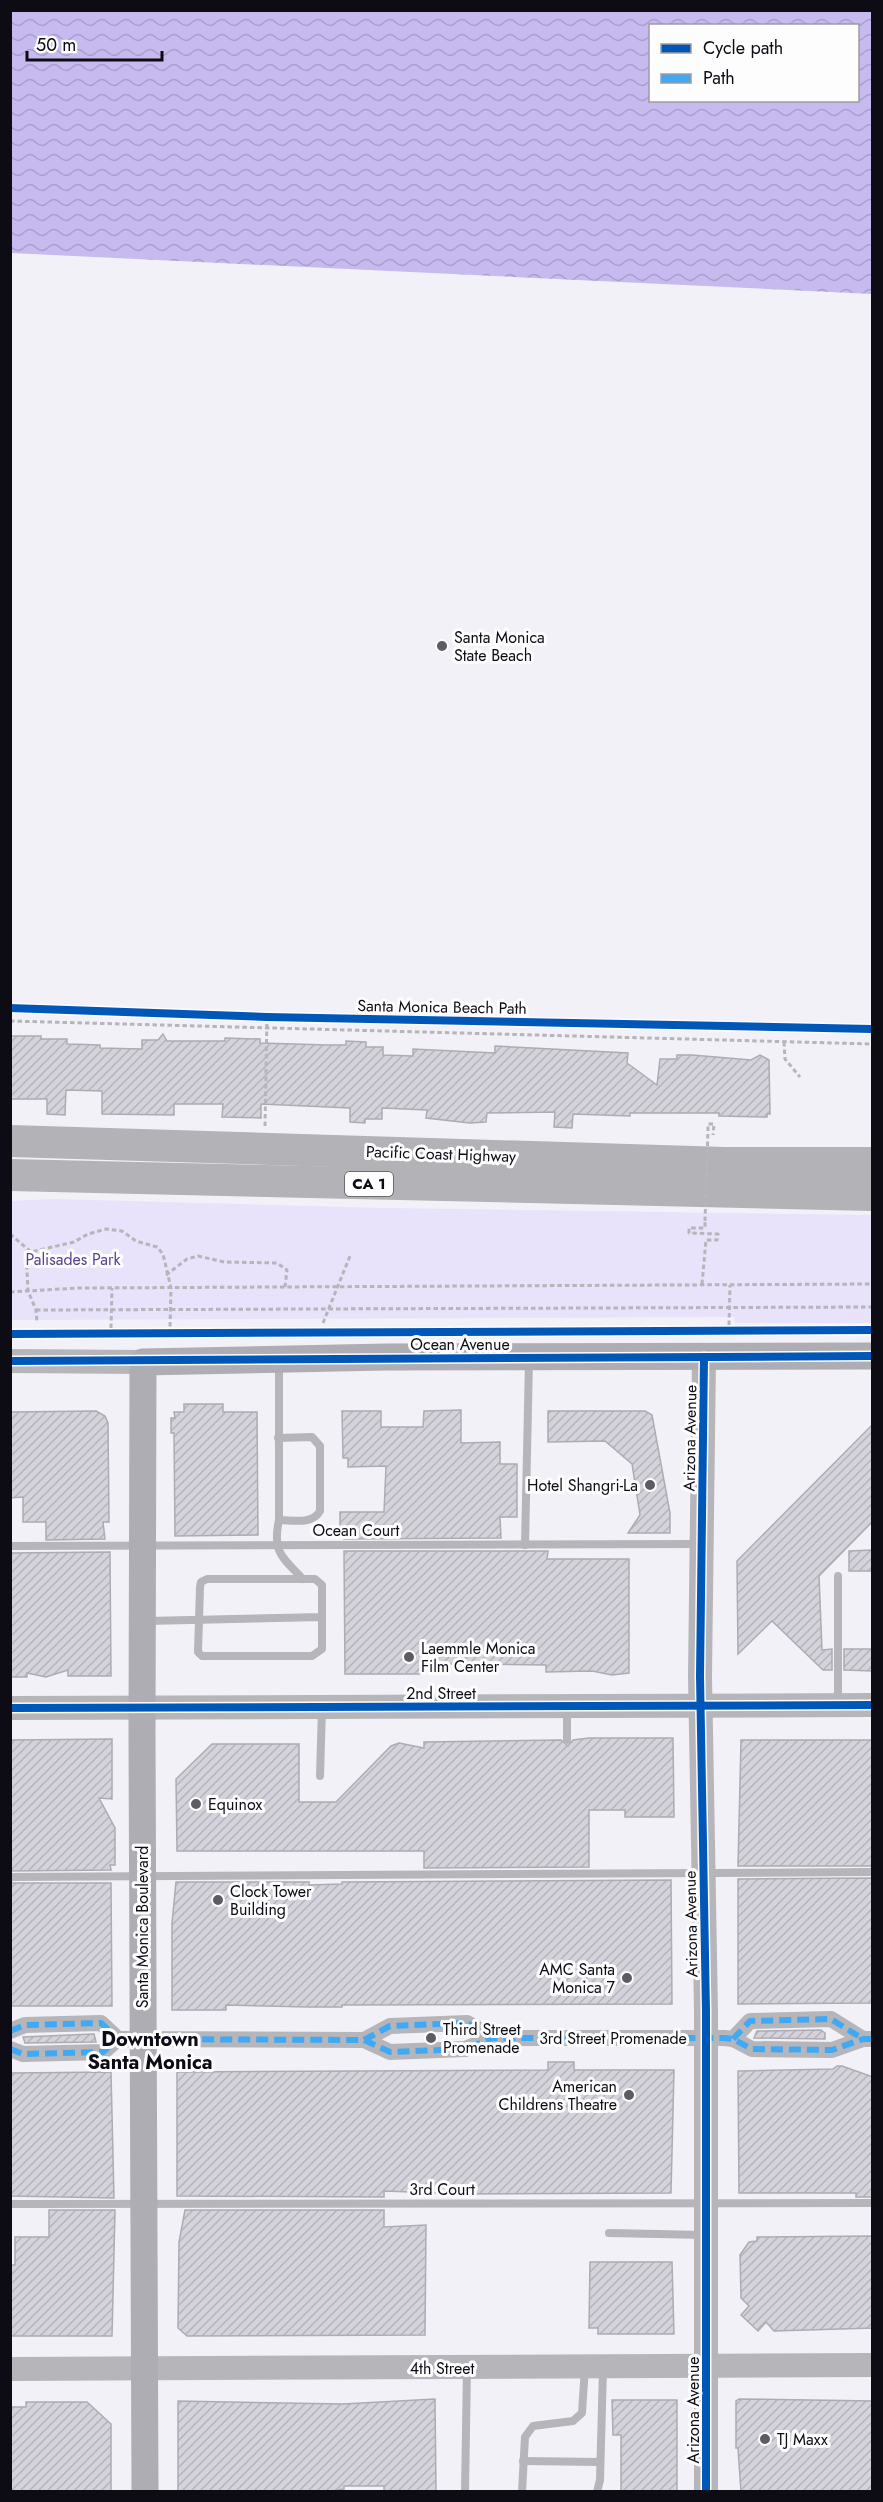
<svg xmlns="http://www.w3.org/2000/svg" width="883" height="2502" font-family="Jost,sans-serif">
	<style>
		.green { fill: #e8e2fb }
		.water { fill: url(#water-waves); fill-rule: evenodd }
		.building { fill: url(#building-hatch); stroke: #adabb3; stroke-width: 1.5 }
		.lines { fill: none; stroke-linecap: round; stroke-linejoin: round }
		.path { stroke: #b6b5ba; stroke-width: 3; stroke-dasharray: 4.5 3; stroke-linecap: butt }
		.lane { stroke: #b6b5ba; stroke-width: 8 }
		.street { stroke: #b6b5ba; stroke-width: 16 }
		.secondary { stroke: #b6b5ba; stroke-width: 24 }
		.primary { stroke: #aeadb3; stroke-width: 27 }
		.highway { stroke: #b3b2b7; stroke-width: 32 }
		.path-bridge { stroke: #b6b5ba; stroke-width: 3; stroke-dasharray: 4.5 3; stroke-linecap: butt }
		.quiet { stroke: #3fa9f5; stroke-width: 6; stroke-dasharray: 12 6; stroke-linecap: butt }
		.cycleway-casing { stroke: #fdfdfd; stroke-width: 11 }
		.cycleway { stroke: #0057b8; stroke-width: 8 }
		.poi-dot { fill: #5d5c63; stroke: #fdfdfd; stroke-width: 2 }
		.labels { text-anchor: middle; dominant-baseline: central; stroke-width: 6; stroke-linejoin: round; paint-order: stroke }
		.shield { fill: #fdfdfd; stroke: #55545a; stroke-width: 1.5 }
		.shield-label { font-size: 15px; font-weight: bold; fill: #0d0b14 }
		.poi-label { font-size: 16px; fill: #0d0b14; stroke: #fdfdfd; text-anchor: start }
		.street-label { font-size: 16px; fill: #0d0b14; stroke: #fdfdfd }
		.park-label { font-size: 16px; fill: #593e92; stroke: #fdfdfd }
		.quarter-label { font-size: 20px; font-weight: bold; fill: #0d0b14; stroke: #fdfdfd }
	</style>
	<defs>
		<pattern id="water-waves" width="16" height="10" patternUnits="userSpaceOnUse" patternTransform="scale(1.5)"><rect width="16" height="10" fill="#c7baef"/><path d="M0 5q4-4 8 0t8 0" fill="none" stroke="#aa9fcc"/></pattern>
		<pattern id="building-hatch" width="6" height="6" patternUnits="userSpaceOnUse" patternTransform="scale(1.5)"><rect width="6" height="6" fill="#d4d3db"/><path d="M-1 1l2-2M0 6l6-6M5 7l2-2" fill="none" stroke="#b5b4bb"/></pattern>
	</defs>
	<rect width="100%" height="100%" fill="#f2f1f7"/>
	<polygon class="green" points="53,1199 383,1208 872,1215 872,1323 735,1323 734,1317 11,1320 11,1201"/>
	<path class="water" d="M11,10L872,11V294L11,253ZM650,26H858V100H650Z"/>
	<g class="building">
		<polygon points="163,1034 167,1041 225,1041 225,1038 260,1039 260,1043 328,1045 346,1045 346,1041 366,1042 366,1047 383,1047 383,1055 413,1056 413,1049 495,1053 495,1046 628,1053 627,1063 657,1085 660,1059 677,1059 677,1055 692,1055 751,1060 760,1055 769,1060 770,1114 767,1114 767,1117 719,1116 719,1113 630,1113 630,1116 573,1114 572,1128 554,1127 555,1112 487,1113 486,1122 470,1123 426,1118 427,1110 382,1108 382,1119 365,1119 365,1123 350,1122 350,1108 261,1104 261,1118 222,1117 223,1104 174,1104 174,1115 102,1114 102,1091 66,1090 65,1115 47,1114 47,1099 10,1099 10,1036 41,1036 41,1039 67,1039 67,1044 100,1045 100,1048 142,1049 142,1040 158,1040"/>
		<polygon points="184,1404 223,1404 223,1412 257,1412 258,1535 175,1536 174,1433 171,1433 171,1418 175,1418 174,1412 184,1412"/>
		<polygon points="461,1410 461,1443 500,1442 500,1464 517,1464 517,1517 500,1517 501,1538 344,1539 344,1528 340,1528 340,1512 384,1512 386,1466 348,1467 348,1458 343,1458 342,1411 381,1411 381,1427 423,1427 424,1411"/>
		<polygon points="96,1411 105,1416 108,1423 109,1522 103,1522 105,1539 46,1540 46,1522 23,1522 23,1497 10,1498 10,1412"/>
		<polygon points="548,1411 645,1411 652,1415 670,1513 670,1533 628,1533 640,1515 632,1464 605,1441 548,1442"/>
		<polygon points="873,1424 873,1521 819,1576 822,1650 832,1649 832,1670 823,1670 772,1621 738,1654 737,1561"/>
		<polygon points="873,1550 873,1571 849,1571 849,1551"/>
		<polygon points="344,1551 548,1551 547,1559 629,1559 629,1673 612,1675 592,1671 546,1672 546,1665 464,1664 424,1665 424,1674 345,1674"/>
		<polygon points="110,1552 111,1676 68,1676 68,1670 46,1677 27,1673 27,1677 10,1677 10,1553"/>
		<polygon points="844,1649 873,1649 873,1671 844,1670"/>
		<polygon points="589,1738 673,1738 674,1817 625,1817 625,1810 589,1810 589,1867 424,1868 424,1851 177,1851 176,1779 212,1744 299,1744 299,1802 336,1802 391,1746 399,1743 424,1748 424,1742 561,1740 568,1746 573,1740"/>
		<polygon points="112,1739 112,1799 99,1798 115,1828 115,1865 110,1865 111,1870 10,1871 10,1740"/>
		<polygon points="741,1740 873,1740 873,1866 738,1866"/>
		<polygon points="873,1878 873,2003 738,2004 738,1879"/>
		<polygon points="671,1880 672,2004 342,2005 342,2007 308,2007 226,2005 226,2010 172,2010 172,1923 176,1882 309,1882 309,1885 342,1884 342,1882"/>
		<polygon points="10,1883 111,1883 112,2006 10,2006"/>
		<polygon points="821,2030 825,2033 825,2039 754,2038 757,2031"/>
		<polygon points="94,2034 96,2042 25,2043 23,2037"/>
		<polygon points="548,2062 574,2062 574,2070 674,2070 671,2193 466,2194 384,2191 384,2197 177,2196 177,2072 548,2070"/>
		<polygon points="837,2066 842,2066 873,2077 873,2197 856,2197 856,2193 739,2193 738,2071 833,2069"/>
		<polygon points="111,2072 114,2198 10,2196 10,2073"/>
		<polygon points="49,2210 115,2210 112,2336 10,2336 10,2270 12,2265 15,2265 15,2237 49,2237"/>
		<polygon points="185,2210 384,2210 384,2227 426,2225 425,2335 187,2336 178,2328 179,2242"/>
		<polygon points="873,2236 873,2328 774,2331 766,2322 758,2331 741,2315 749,2306 741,2298 740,2255 749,2242 757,2241 757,2237"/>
		<polygon points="590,2262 672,2262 674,2334 598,2334 598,2328 589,2328"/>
		<polygon points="435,2399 436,2492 384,2492 384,2486 344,2486 344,2489 332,2491 178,2492 178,2401 343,2404"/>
		<polygon points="739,2399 873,2401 873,2492 741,2492 738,2448 736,2448 736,2401"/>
		<polygon points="612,2400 677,2400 677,2492 621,2492 621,2435 613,2435"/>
		<polygon points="26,2402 87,2402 111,2424 111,2492 10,2492 10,2407 26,2407"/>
	</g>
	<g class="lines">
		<g class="path">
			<polyline points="10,1021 872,1044"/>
			<polyline points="784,1042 785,1059 800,1077"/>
			<polyline points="265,1126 267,1017"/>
			<polyline points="708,1131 708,1124 714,1124 713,1135"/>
			<polyline points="10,1234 31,1252 74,1242 88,1234 106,1229 122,1231 136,1241 157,1247 163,1254 171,1288 170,1327"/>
			<polyline points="26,1250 28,1291 36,1310 37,1323"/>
			<polyline points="166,1275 187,1259 198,1256 224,1262 277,1263 287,1270 285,1287"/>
			<polyline points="702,1284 706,1240 717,1240 718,1234 689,1233 689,1228 705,1228 705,1221"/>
			<polyline points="10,1292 78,1288 872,1284"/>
			<polyline points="36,1310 872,1307"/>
			<polyline points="323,1323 350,1256"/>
			<polyline points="729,1325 730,1285"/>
			<polyline points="111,1328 112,1288"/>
		</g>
		<g class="lane">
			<path d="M279,1363V1520C272,1552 282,1557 303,1579"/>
			<path d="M278,1438L312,1437L320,1446V1511C312,1525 293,1520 279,1520"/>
			<polyline points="525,1545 529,1361"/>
			<polyline points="10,1546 700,1544"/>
			<polyline points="838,1576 838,1704"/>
			<polyline points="146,1621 322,1617 322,1649 312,1656 202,1656 198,1652 200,1587 201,1582 207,1579 315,1579 322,1585 322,1617"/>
			<polyline points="567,1708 567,1740"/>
			<polyline points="320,1776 322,1708"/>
			<polyline points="10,1877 872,1872"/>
			<polyline points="10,2204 872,2203"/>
			<polyline points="609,2233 705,2235"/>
			<polyline points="523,2461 600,2462"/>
			<polyline points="465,2492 467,2368"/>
			<polyline points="522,2492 525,2437 533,2426 573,2421 582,2413 585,2367"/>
			<polyline points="597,2492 600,2480 603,2369"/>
		</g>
		<g class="street">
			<polyline points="10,2031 25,2025 101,2023 118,2039"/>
			<polyline points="733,2039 750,2021 831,2019 863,2039"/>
			<polyline points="364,2040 390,2026 467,2023 493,2038"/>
			<polyline points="10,2049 23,2054 103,2052 118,2039 364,2040 390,2052 465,2049 493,2038 724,2038 733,2039 752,2049 832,2050 863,2039 872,2039"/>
		</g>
		<g class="secondary">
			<polyline points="704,1357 700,1676 706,2011 706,2492"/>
			<polyline points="10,1361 143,1362"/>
			<polyline points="10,1708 872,1705"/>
			<polyline points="10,2369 872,2365"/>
		</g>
		<polyline class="primary" points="145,2492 142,1735 143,1362 386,1357 872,1356"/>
		<g class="highway">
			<polyline points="10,1141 725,1163 872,1163"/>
			<polyline points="10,1175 872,1195"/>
		</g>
		<polyline class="path-bridge" points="705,1221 708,1131"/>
		<g class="quiet">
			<polyline points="10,2031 25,2025 101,2023 118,2039"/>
			<polyline points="733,2039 750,2021 831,2019 863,2039"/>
			<polyline points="364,2040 390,2026 467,2023 493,2038"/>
			<polyline points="10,2049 23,2054 103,2052 118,2039 364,2040 390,2052 465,2049 493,2038 724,2038 733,2039 752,2049 832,2050 863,2039 872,2039"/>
		</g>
		<defs>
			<g id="cycleway">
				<polyline points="10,1008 267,1017 872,1029"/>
				<polyline points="10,1334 872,1330"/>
				<polyline points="704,1357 700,1676 706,2011 706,2492"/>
				<polyline points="10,1361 872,1356"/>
				<polyline points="10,1708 872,1705"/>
			</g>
		</defs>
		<use href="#cycleway" class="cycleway-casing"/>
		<use href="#cycleway" class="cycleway"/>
	</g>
	<g class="poi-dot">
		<circle cx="442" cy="646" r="6"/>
		<circle cx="650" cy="1485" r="6"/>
		<circle cx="409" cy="1657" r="6"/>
		<circle cx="196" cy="1804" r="6"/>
		<circle cx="218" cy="1900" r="6"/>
		<circle cx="627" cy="1978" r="6"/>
		<circle cx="431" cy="2038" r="6"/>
		<circle cx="629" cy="2095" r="6"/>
		<circle cx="765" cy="2439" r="6"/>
	</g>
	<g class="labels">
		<rect class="shield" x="345" y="1172" width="48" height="24" rx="4.5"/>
		<g class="shield-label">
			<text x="369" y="1184">CA 1</text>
		</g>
		<g class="poi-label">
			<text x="454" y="637">Santa Monica<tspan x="454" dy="18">State Beach</tspan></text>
			<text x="638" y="1485" text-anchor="end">Hotel Shangri-La</text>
			<text x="421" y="1648">Laemmle Monica<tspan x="421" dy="18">Film Center</tspan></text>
			<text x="208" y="1804">Equinox</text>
			<text x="230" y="1891">Clock Tower<tspan x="230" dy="18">Building</tspan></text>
			<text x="615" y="1969" text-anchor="end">AMC Santa<tspan x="615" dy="18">Monica 7</tspan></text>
			<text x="443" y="2029">Third Street<tspan x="443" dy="18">Promenade</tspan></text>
			<text x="617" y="2086" text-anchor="end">American<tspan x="617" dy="18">Childrens Theatre</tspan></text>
			<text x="777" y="2439">TJ Maxx</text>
		</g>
		<g class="street-label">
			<text transform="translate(442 1007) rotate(1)">Santa Monica Beach Path</text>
			<text transform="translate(441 1154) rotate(2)">Pacific Coast Highway</text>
			<text x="460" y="1344">Ocean Avenue</text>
			<text transform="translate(690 1438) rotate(-89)">Arizona Avenue</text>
			<text x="356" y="1530">Ocean Court</text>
			<text x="441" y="1693">2nd Street</text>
			<text transform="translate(691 1924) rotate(-91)">Arizona Avenue</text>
			<text transform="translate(142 1927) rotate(-90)">Santa Monica Boulevard</text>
			<text x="613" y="2038">3rd Street Promenade</text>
			<text x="442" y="2189">3rd Court</text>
			<text x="442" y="2368">4th Street</text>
			<text transform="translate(693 2410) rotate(-90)">Arizona Avenue</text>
		</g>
		<g class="park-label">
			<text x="73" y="1259">Palisades Park</text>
		</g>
		<g class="quarter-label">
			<text x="150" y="2039">Downtown<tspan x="150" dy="23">Santa Monica</tspan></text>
		</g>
	</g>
	<rect width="883" height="2502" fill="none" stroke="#0d0b14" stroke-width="24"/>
	<rect x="649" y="24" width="210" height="78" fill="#fdfdfd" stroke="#9d9ca0" stroke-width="1.5"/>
	<rect x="661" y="44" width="30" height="9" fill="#0057b8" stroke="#9d9ca0" stroke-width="1.5"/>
	<text x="703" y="54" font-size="18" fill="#0d0b14">Cycle path</text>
	<rect x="661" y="74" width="30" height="9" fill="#3fa9f5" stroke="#9d9ca0" stroke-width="1.5"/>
	<text x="703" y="84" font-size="18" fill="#0d0b14">Path</text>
	<path d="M27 51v9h135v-9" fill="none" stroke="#0d0b14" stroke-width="3"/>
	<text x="36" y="51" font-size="18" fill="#0d0b14" stroke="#fdfdfd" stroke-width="4.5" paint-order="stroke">50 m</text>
</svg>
